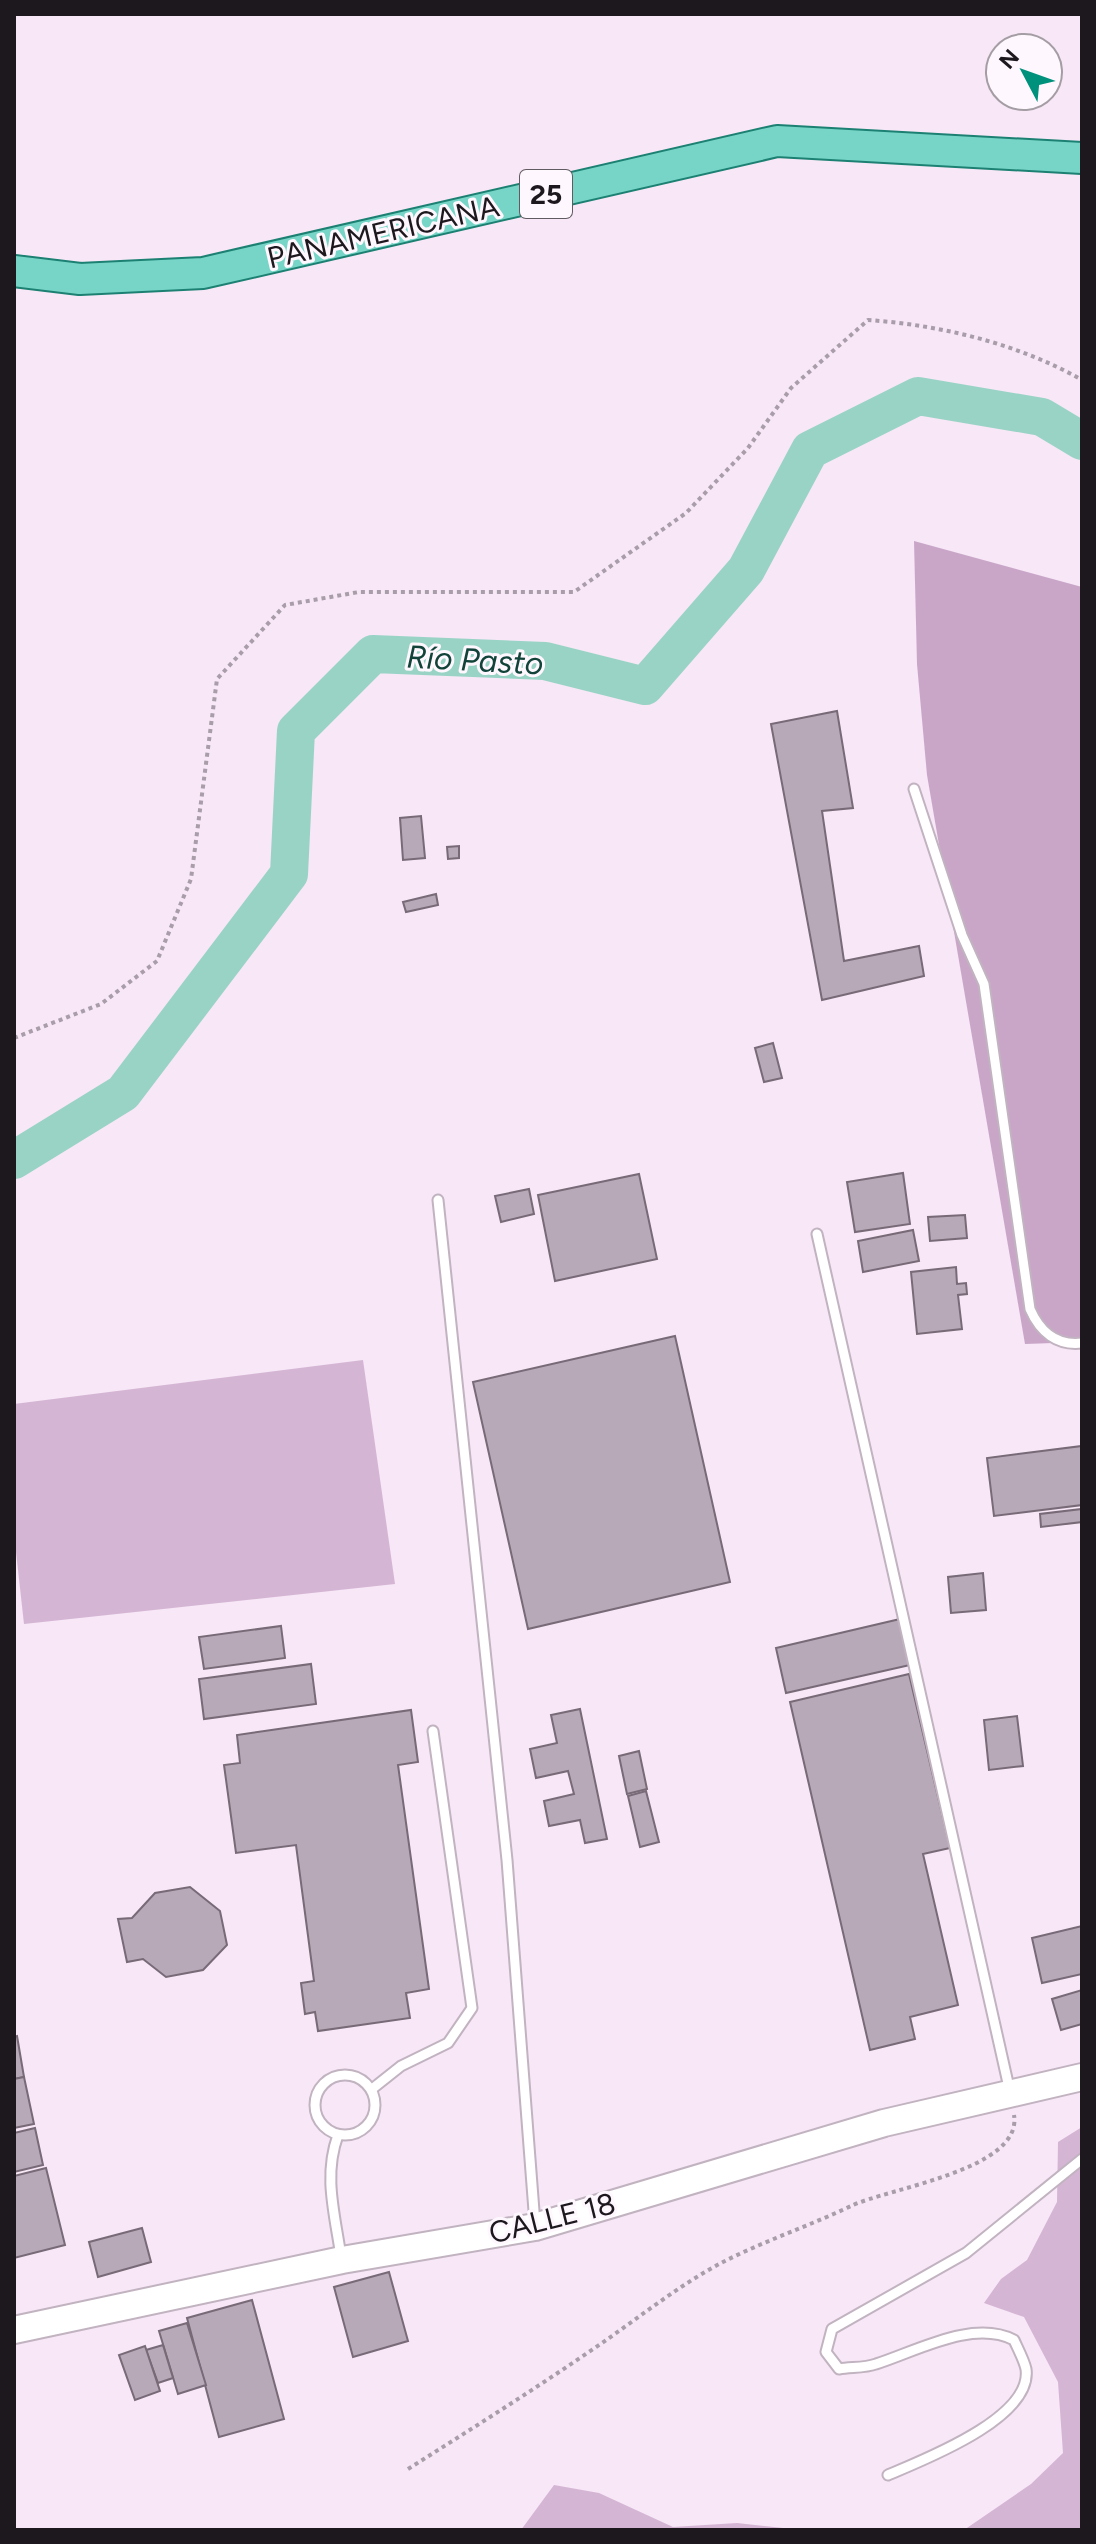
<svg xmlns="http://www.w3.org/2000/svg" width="1096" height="2544" font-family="Figtree,sans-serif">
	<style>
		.green { fill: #d5b5d4 }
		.forest { fill: #c9a6c8 }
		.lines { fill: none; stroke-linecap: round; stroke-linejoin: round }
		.river { stroke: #99d3c5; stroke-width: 38 }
		.building { fill: #b8a9b8; stroke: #786a77; stroke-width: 2 }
		.service-casing { stroke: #c2b3c1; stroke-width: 13 }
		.secondary-casing { stroke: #c2b3c1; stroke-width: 30 }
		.primary-casing { stroke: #1c8172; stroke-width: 34 }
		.path { stroke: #a99da9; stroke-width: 4; stroke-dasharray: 4 4; stroke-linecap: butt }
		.service { stroke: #fff; stroke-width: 9 }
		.secondary { stroke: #fff; stroke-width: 26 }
		.primary { stroke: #76d5c6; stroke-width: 30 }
		.labels { text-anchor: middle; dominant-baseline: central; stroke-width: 6; stroke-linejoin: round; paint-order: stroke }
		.shield { fill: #fef8fe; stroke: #605b60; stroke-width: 2 }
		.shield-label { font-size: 28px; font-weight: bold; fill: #1d181d }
		.street-label { font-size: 30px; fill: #1d181d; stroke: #fef8fe }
		.water-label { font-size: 32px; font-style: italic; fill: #11433a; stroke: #fef8fe }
	</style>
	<rect width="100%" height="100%" fill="#f7e7f7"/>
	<g class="green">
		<polygon points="363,1360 395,1584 24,1624 14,1534 14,1404"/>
		<polygon points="1082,2127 1082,2530 964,2530 1031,2484 1063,2453 1058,2382 1024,2317 984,2303 1001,2279 1027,2260 1057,2202 1058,2142"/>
		<polygon points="554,2485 599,2493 673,2527 737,2523 802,2530 521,2530"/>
	</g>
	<polygon class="forest" points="914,541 1082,587 1082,1342 1025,1344 927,775 917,664"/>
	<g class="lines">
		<polyline class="river" points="14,1160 123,1093 289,874 296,731 373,654 545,661 645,686 746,570 810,450 918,396 1042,417 1082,441"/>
	</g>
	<g class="building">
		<polygon points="837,711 853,808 822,811 844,961 919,946 924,976 822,1000 771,724"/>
		<polygon points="421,816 425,858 403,860 400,818"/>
		<polygon points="459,846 459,858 448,859 447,847"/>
		<polygon points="436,894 438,905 406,912 403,902"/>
		<polygon points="773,1043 782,1078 764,1082 755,1048"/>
		<polygon points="903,1173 910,1224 855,1232 847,1182"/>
		<polygon points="639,1174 657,1259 555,1281 538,1195"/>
		<polygon points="529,1189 534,1214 501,1222 495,1196"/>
		<polygon points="965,1215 967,1238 930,1241 928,1217"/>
		<polygon points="913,1230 919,1261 863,1272 858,1241"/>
		<polygon points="956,1267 957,1284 966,1283 967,1294 958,1295 962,1329 917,1334 911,1272"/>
		<polygon points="675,1336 730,1582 528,1629 473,1382"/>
		<polygon points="1082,1446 1082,1505 994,1516 987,1458"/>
		<polygon points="1082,1509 1082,1522 1041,1527 1040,1514"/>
		<polygon points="983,1573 986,1610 951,1613 948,1577"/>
		<polygon points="900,1619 910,1665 786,1693 776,1648"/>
		<polygon points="281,1626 285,1658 204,1669 199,1637"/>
		<polygon points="311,1664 316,1704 204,1719 199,1679"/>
		<polygon points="909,1674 950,1848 923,1854 958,2005 910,2017 915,2039 870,2050 790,1702"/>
		<polygon points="580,1709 607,1839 585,1843 580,1820 549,1826 544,1801 574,1794 568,1771 536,1778 530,1749 557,1743 551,1715"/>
		<polygon points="411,1710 418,1762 398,1765 429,1989 406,1993 410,2018 318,2031 315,2012 305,2014 301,1983 314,1981 296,1845 236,1853 224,1765 240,1763 237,1735"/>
		<polygon points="1017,1716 1023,1766 989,1770 984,1720"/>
		<polygon points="639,1751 647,1789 627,1794 619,1756"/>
		<polygon points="646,1791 659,1842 640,1847 628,1796"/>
		<polygon points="190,1887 220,1911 227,1945 203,1970 166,1977 143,1959 127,1962 118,1919 132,1918 155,1893"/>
		<polygon points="1082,1926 1082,1974 1042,1983 1032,1938"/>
		<polygon points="1082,1990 1082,2024 1061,2030 1052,1999"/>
		<polygon points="17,2036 24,2077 14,2079 14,2037"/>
		<polygon points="24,2077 34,2124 14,2128 14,2079"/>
		<polygon points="35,2128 43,2165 14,2172 14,2133"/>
		<polygon points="46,2168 65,2245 14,2258 14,2176"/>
		<polygon points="142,2228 151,2262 98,2277 89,2242"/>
		<polygon points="389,2272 408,2341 353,2357 334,2287"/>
		<polygon points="252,2300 284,2419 219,2437 187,2318"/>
		<polygon points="187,2323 206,2385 178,2394 159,2331"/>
		<polygon points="163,2345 173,2378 158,2383 146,2350"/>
		<polygon points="145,2346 160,2391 135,2400 119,2355"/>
	</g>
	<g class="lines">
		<defs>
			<g id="service">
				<path d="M914,789L962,935L984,984L1030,1309C1040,1332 1057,1346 1082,1343"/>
				<polyline points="438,1200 507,1860 535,2224"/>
				<polyline points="817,1234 1010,2092"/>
				<circle cx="345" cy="2105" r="30"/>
				<polyline points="372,2089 401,2066 448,2043 472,2008 433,1731"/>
				<path d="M338,2135C323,2176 335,2214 341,2257"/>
				<path d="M888,2475C923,2460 1033,2418 1026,2369C1024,2360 1018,2349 1014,2340C973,2319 917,2351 876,2364C865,2368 851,2367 839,2369L826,2352L832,2329L966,2253L1082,2159"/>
			</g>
			<polyline id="secondary" points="14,2330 342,2260 535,2227 884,2123 1082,2077"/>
			<polyline id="primary" points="14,271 80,279 203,273 777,141 1082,158"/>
		</defs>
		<use href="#service" class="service-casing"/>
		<use href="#secondary" class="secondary-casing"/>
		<use href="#primary" class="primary-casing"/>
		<g class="path">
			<path d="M14,1038L101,1004L157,961L191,879L217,679L285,605L359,592H574L686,513L748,448L791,388L868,320C941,325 1019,344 1082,380"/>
			<path d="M408,2469C473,2428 538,2387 602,2343C641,2316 681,2284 723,2262C764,2241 809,2226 851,2206C888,2188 1023,2170 1014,2115"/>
		</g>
		<use href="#service" class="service"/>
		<use href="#secondary" class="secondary"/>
		<use href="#primary" class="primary"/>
	</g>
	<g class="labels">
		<rect class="shield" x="520" y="170" width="52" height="48" rx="6"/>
		<g class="shield-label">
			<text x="546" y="194">25</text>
		</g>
		<g class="street-label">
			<text transform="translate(383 232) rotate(-13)">PANAMERICANA</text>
			<text transform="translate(552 2218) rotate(-14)">CALLE 18</text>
		</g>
		<g class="water-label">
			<text transform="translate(475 660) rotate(3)">Río Pasto</text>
		</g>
	</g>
	<rect width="1096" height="2544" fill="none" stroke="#1d181d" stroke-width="32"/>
	<g transform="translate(1024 72) rotate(311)"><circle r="38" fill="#fef8fe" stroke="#a49ea4" stroke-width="2"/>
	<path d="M0-6L14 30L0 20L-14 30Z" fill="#00917c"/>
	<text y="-12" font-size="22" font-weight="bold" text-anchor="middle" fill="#1d181d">N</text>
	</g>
</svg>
